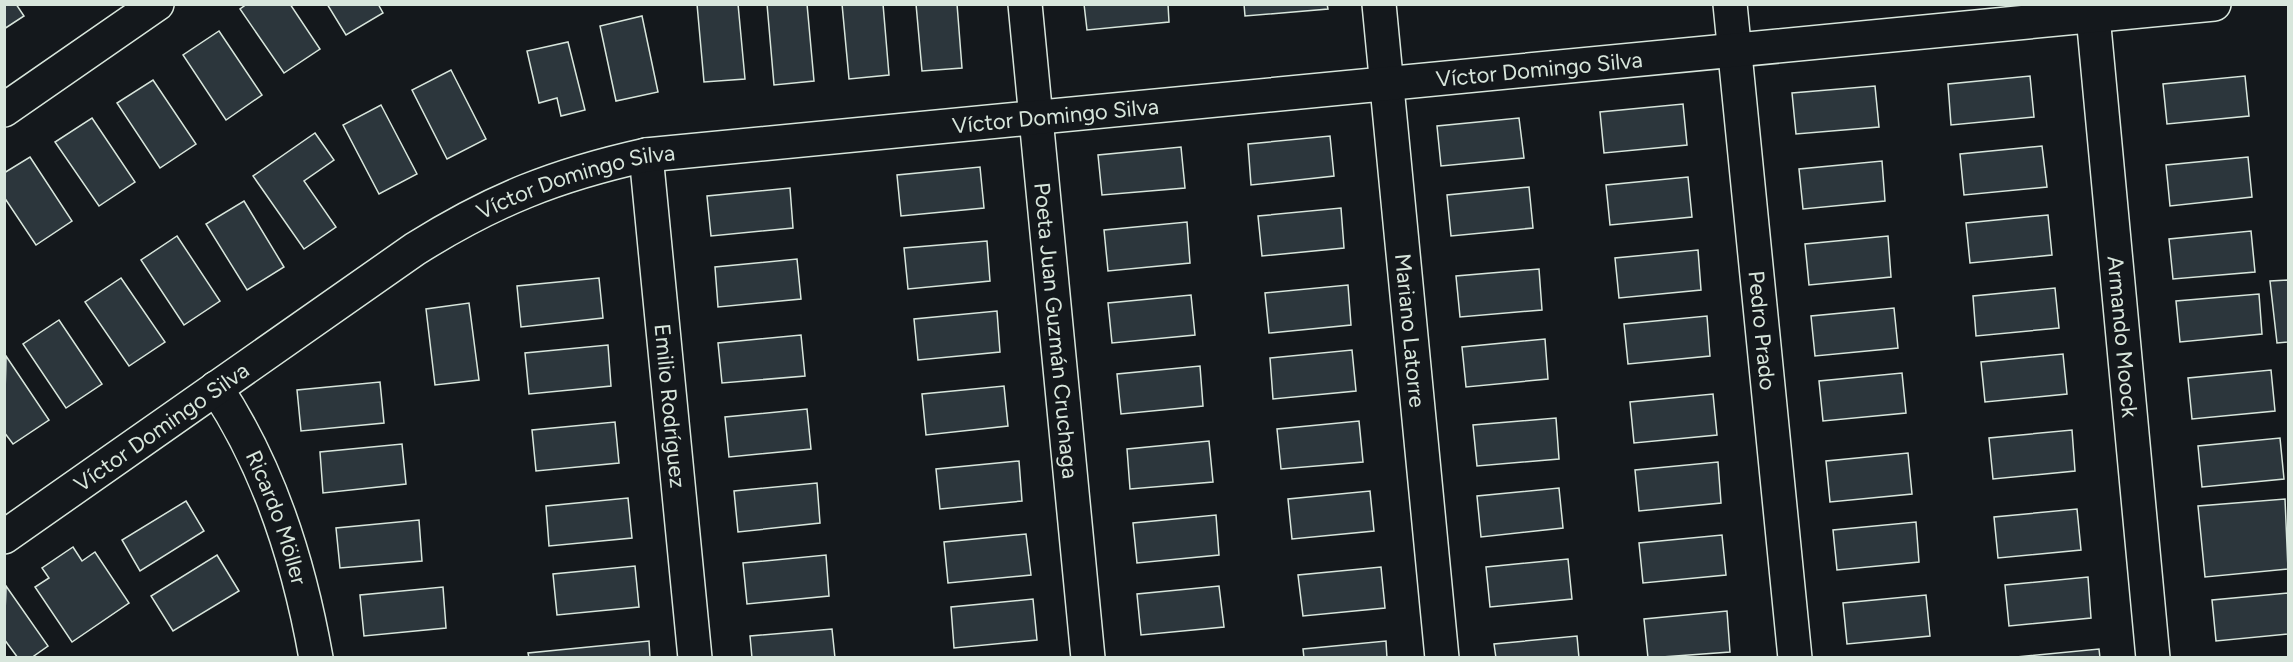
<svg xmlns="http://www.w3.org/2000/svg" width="2293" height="662" font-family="Figtree,sans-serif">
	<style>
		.building { fill: #2c363c; stroke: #d8e6dc; stroke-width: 1.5 }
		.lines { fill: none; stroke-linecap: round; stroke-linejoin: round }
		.minor-casing { stroke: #d8e6dc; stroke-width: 36 }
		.minor { stroke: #14181c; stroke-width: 33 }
		.labels { text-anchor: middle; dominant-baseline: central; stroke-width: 4.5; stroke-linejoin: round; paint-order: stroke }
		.street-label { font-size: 22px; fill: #d8e6dc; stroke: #14181c }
	</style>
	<rect width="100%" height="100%" fill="#14181c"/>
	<g class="building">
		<polygon points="4,4 16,4 24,16 4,29"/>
		<polygon points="247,4 290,4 320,49 284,73 240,9"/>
		<polygon points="327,4 378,4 383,13 346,35"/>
		<polygon points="697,4 738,4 745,79 704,82"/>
		<polygon points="767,4 807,4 814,81 774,85"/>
		<polygon points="842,4 883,4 889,75 849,79"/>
		<polygon points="916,4 957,4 962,68 922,71"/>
		<polygon points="1084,4 1168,4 1169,22 1087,30"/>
		<polygon points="1244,4 1327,4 1328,9 1245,16"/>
		<polygon points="642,16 658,92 616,101 600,26"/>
		<polygon points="219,31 262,95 226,120 183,55"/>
		<polygon points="568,42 585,110 561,116 557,98 539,103 527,51"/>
		<polygon points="451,70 486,139 447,159 412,90"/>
		<polygon points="2030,76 2034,117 1951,125 1948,84"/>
		<polygon points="2245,76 2249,116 2167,124 2163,84"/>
		<polygon points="153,80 196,144 160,168 117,103"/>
		<polygon points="1875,86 1879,127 1796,134 1792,93"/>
		<polygon points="1683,104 1687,145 1604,153 1600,112"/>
		<polygon points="381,105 417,174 379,194 343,125"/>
		<polygon points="92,118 135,182 99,206 55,142"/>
		<polygon points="1519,118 1524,158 1441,166 1437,126"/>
		<polygon points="315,133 334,160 304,181 336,227 304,249 253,176"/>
		<polygon points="1330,136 1334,176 1251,185 1248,144"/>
		<polygon points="2042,146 2047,187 1964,195 1960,154"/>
		<polygon points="1181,147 1185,188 1102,195 1098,155"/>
		<polygon points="30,157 72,221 36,245 4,197 4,173"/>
		<polygon points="2248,157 2252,197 2170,206 2166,165"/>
		<polygon points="1882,161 1885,201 1803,209 1799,169"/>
		<polygon points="980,167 984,208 901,216 897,175"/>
		<polygon points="1688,177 1692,217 1610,225 1606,185"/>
		<polygon points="1529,187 1533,228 1451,236 1447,195"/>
		<polygon points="790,188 793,228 711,236 707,196"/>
		<polygon points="244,201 284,267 247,290 206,224"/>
		<polygon points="1341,208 1344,248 1262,256 1258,216"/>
		<polygon points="2048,215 2052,255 1970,263 1966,223"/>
		<polygon points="1187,222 1190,263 1108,271 1104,230"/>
		<polygon points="2251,231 2255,272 2173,279 2169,239"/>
		<polygon points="177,236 220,301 184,325 141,260"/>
		<polygon points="1888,236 1891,277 1809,285 1805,244"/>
		<polygon points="987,241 990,281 908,289 904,248"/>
		<polygon points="1698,250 1701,290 1619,298 1615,258"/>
		<polygon points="797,259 801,299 718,307 715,267"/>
		<polygon points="1539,269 1542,310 1460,317 1456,276"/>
		<polygon points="121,278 165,342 129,366 85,302"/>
		<polygon points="599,278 603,318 521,327 517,286"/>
		<polygon points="2288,280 2288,342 2277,343 2270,281"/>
		<polygon points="1348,285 1351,325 1269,333 1265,293"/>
		<polygon points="2055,288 2059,328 1976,336 1973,296"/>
		<polygon points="2259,294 2262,334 2180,342 2176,301"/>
		<polygon points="1191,295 1195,335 1112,343 1108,303"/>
		<polygon points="469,303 479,380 435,385 426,309"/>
		<polygon points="1894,308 1898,348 1815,356 1811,316"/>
		<polygon points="997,311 1000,352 918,360 914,319"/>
		<polygon points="1707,316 1710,356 1628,364 1624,324"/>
		<polygon points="59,320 102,384 66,408 23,344"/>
		<polygon points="801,335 805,376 722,383 718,343"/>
		<polygon points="1545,339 1548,379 1466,387 1462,347"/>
		<polygon points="608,345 611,386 529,394 525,353"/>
		<polygon points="1352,350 1356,391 1273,399 1270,358"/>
		<polygon points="2063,354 2067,394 1985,402 1981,362"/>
		<polygon points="6,356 49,420 13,444 4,432"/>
		<polygon points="1200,366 1203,406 1121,414 1117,374"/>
		<polygon points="2271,370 2275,411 2192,419 2188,378"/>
		<polygon points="1902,373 1906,413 1823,421 1819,381"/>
		<polygon points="380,382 384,423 301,431 297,390"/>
		<polygon points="1004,386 1008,426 926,435 922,394"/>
		<polygon points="1713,394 1717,435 1634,443 1630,402"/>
		<polygon points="807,409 811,449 729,457 725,417"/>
		<polygon points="1556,418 1559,459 1477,466 1473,425"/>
		<polygon points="1359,421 1363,462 1281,469 1277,429"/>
		<polygon points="615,422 619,463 536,471 532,430"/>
		<polygon points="2072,430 2075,471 1993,479 1989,438"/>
		<polygon points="2280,438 2284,479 2202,487 2198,446"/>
		<polygon points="1209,441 1213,482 1130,489 1127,449"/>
		<polygon points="402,444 406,484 323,493 320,452"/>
		<polygon points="1908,453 1912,494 1830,502 1826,461"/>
		<polygon points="1019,461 1022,501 940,509 936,469"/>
		<polygon points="1718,462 1721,503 1639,511 1635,470"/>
		<polygon points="817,483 820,523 738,532 734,491"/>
		<polygon points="1559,488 1563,528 1481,537 1477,496"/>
		<polygon points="1370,491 1374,531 1292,539 1288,499"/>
		<polygon points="628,498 632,538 549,546 546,506"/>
		<polygon points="2285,499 2288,569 2205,577 2198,506"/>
		<polygon points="186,501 204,531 140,571 122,540"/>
		<polygon points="2077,509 2081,550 1998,558 1994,517"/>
		<polygon points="1216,515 1219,555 1137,563 1133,523"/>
		<polygon points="419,520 422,561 340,568 336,528"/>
		<polygon points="1916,522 1919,562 1837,570 1833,530"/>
		<polygon points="1026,534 1031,575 948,583 944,542"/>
		<polygon points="1722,535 1726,575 1643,583 1639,543"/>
		<polygon points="73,547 82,561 95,552 129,603 72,642 35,587 49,578 42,568"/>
		<polygon points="217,555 239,591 173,631 151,596"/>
		<polygon points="826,555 829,596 747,604 743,563"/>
		<polygon points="1568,559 1572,599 1490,607 1486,567"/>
		<polygon points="635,566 639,607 557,615 553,574"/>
		<polygon points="1381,567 1385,608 1303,616 1298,575"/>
		<polygon points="2088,577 2091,618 2009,626 2005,585"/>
		<polygon points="6,586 48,646 31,658 18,658 4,639"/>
		<polygon points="1219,586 1224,627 1141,635 1137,594"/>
		<polygon points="443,587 446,628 364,636 360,595"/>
		<polygon points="2288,593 2288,634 2216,641 2212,600"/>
		<polygon points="1926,595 1930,636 1847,644 1843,603"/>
		<polygon points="1033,599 1037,640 954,648 951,607"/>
		<polygon points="1727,611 1730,652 1648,658 1644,619"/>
		<polygon points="832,629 835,658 752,658 750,636"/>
		<polygon points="1577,636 1579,658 1496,658 1494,644"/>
		<polygon points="649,641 650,658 529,658 528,653"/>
		<polygon points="1386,641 1387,658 1304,658 1303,649"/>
		<polygon points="2099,649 2100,658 2016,657"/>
	</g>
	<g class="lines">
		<defs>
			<g id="minor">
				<path id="s1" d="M1025,4L1088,658"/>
				<path id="s2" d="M1379,4L1442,658"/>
				<path id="s3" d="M1730,4L1795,658"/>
				<path id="s4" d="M2093,16L2153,658"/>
				<polyline points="4,110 157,4"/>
				<path id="s5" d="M646,155L695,658"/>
				<path id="s6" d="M216,388C270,469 299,562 316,658"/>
				<path id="s7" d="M4,537L415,249C493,200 556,175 646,155L2214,4"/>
			</g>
		</defs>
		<use href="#minor" class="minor-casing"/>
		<use href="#minor" class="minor"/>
	</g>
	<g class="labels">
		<g class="street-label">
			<text stroke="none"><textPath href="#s7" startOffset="1650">Víctor Domingo Silva</textPath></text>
			<text stroke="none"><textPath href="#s7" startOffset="1164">Víctor Domingo Silva</textPath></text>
			<text stroke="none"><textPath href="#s7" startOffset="678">Víctor Domingo Silva</textPath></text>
			<text stroke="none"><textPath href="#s1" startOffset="328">Poeta Juan Guzmán Cruchaga</textPath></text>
			<text stroke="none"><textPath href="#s2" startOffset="328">Mariano Latorre</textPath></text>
			<text stroke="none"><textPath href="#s3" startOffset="328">Pedro Prado</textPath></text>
			<text stroke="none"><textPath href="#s4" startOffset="322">Armando Moock</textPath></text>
			<text stroke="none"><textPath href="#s5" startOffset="252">Emilio Rodríguez</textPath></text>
			<text stroke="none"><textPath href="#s7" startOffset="192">Víctor Domingo Silva</textPath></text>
			<text stroke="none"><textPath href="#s6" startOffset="144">Ricardo Möller</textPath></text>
		</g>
	</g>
	<rect width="2293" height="662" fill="none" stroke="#d8e6dc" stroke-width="12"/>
</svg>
